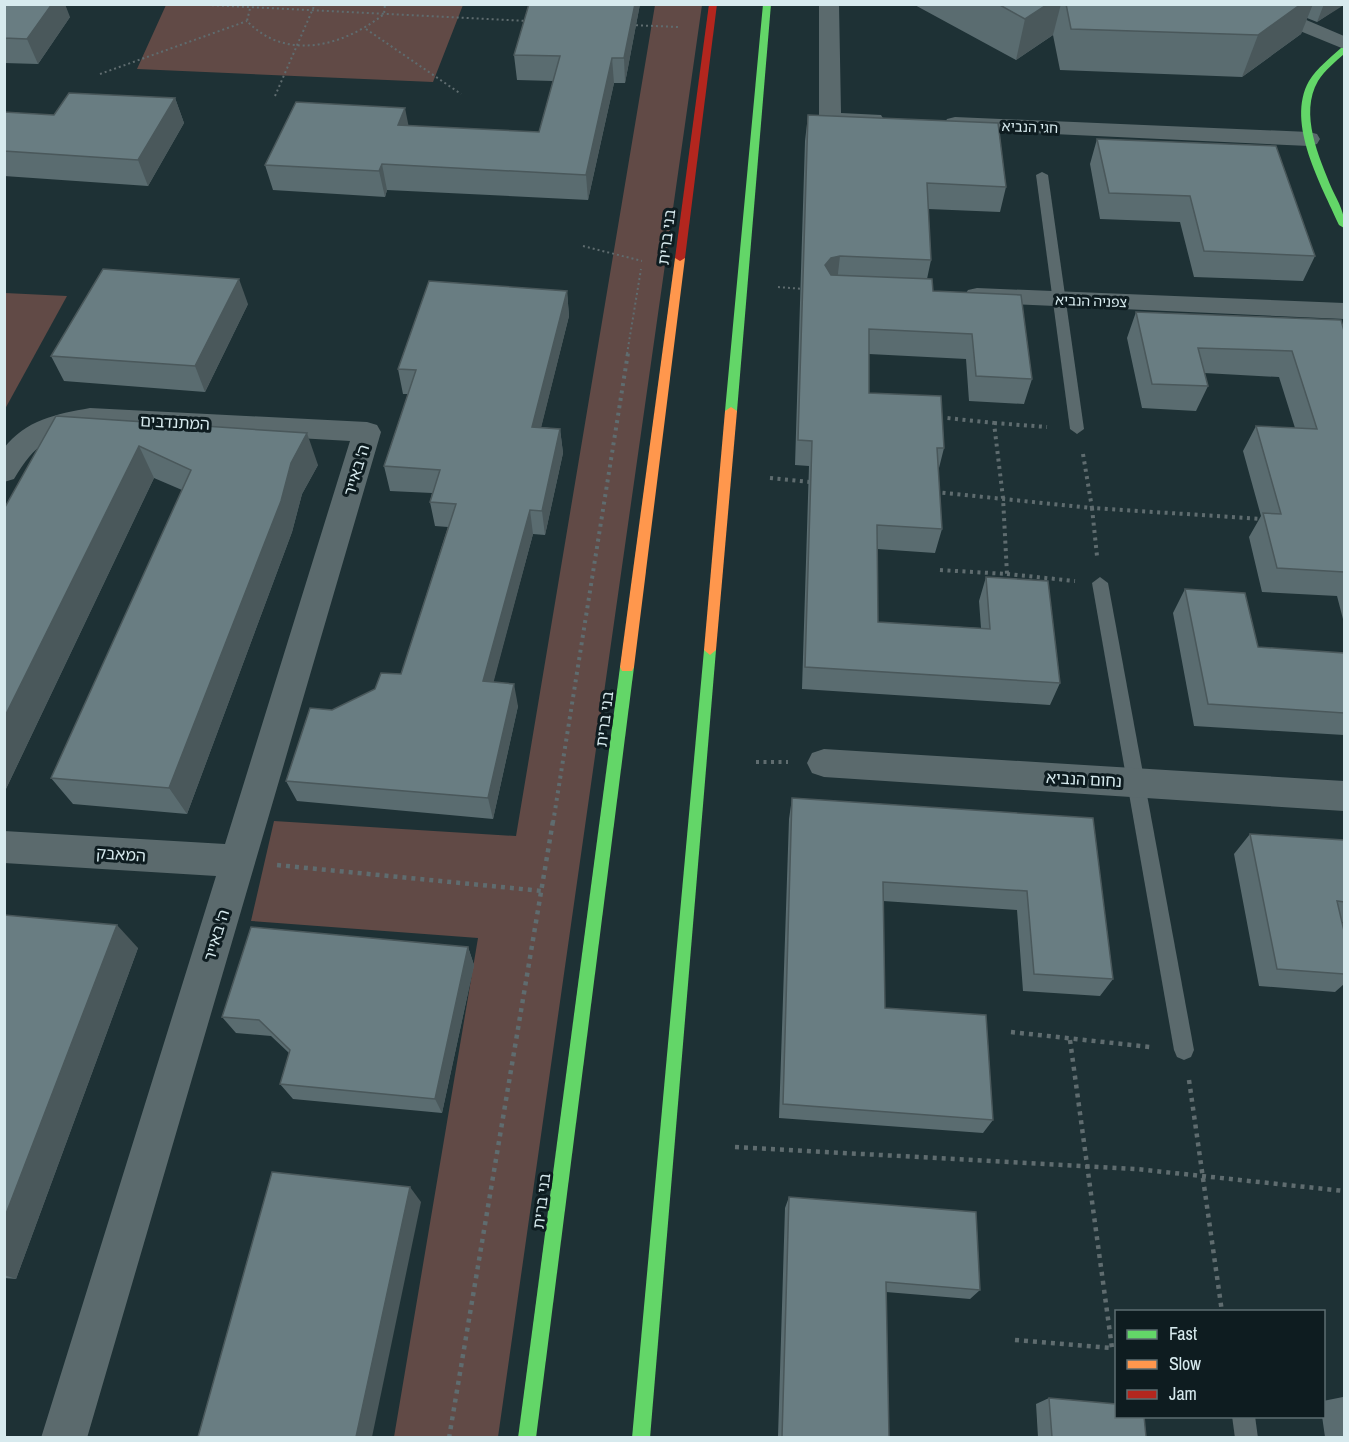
<svg xmlns="http://www.w3.org/2000/svg" width="1349" height="1442" font-family="'Archivo Narrow','Noto Sans Hebrew',sans-serif">
	<style>
		.green { fill: #614a46 }
		.lines { fill: none; stroke-linecap: round; stroke-linejoin: round }
		.path-far2 { stroke: #5f6c6f; stroke-width: 2; stroke-dasharray: 2 3; stroke-linecap: butt }
		.path-far1 { stroke: #5f6c6f; stroke-width: 4; stroke-dasharray: 3 4.5; stroke-linecap: butt }
		.path { stroke: #5f6c6f; stroke-width: 4.5; stroke-dasharray: 4 5; stroke-linecap: butt }
		.lane { fill: #5b6a6d; fill-rule: evenodd }
		.street { fill: #5b6a6d; fill-rule: evenodd }
		.fast { fill: #63d668; fill-rule: evenodd }
		.slow { fill: #ff974d; fill-rule: evenodd }
		.jam { fill: #b3261e; fill-rule: evenodd }
		.wall { fill: #5a6c70 }
		.shaded-wall { fill: #4a585b }
		.building { fill: #697d82; stroke: #4a585b; stroke-width: 1.5 }
		.labels { text-anchor: middle; dominant-baseline: central; stroke-width: 6; stroke-linejoin: round; paint-order: stroke }
		.far-street-label { font-size: 14px; fill: #d7eaee; stroke: #0e1c20 }
		.street-label { font-size: 16px; fill: #d7eaee; stroke: #0e1c20 }
	</style>
	<rect width="100%" height="100%" fill="#1e3135"/>
	<g class="green">
		<polygon points="166,5 166,4 463,5 433,82 137,69"/>
		<polygon points="655,5 702,5 498,1437 394,1437 478,938 251,921 274,821 516,836"/>
		<polygon points="5,293 67,296 5,409 4,293"/>
	</g>
	<g class="lines">
		<g class="path-far2">
			<polyline points="187,4 528,21"/>
			<path d="M251,4L247,21C286,62 344,46 384,14L385,4"/>
			<polyline points="631,25 678,27"/>
			<polyline points="366,29 461,94"/>
			<polyline points="100,74 247,21"/>
			<polyline points="275,96 315,4"/>
			<polyline points="583,246 642,261"/>
			<polyline points="778,287 804,289"/>
			<polyline points="627,354 641,269"/>
		</g>
		<g class="path-far1">
			<polyline points="994,423 1047,427"/>
			<polyline points="1083,454 1092,508 1263,519"/>
			<polyline points="770,478 811,482"/>
			<polyline points="935,492 1092,508 1097,556"/>
			<polyline points="940,570 1007,574 1003,498 994,423 947,418"/>
			<polyline points="1007,574 1075,581"/>
			<polyline points="756,762 788,762"/>
			<polyline points="553,823 628,353"/>
		</g>
		<g class="path">
			<polyline points="277,865 542,891"/>
			<polyline points="1011,1032 1150,1047"/>
			<polyline points="1070,1040 1112,1348 1116,1348"/>
			<polyline points="1189,1080 1222,1312"/>
			<polyline points="735,1147 1136,1169 1344,1191"/>
			<polyline points="1015,1340 1112,1348"/>
			<polyline points="449,1438 553,821"/>
		</g>
		<g class="lane">
			<polygon points="1042,172 1048,175 1084,429 1077,434 1070,429 1036,175"/>
			<polygon points="1100,577 1108,583 1194,1050 1191,1057 1184,1060 1177,1057 1174,1050 1092,583"/>
			<polygon points="1232,1416 1255,1416 1258,1438 1235,1438"/>
		</g>
		<g class="street">
			<polygon points="819,4 839,4 841,113 881,115 884,120 881,125 830,126 822,124 819,119"/>
			<polygon points="1241,4 1269,4 1344,36 1344,49 1244,8"/>
			<polygon points="955,117 1309,132 1317,134 1320,139 1317,144 1309,146 947,129 944,124 947,119"/>
			<polygon points="977,288 1344,303 1344,319 968,302 964,296 968,290"/>
			<path d="M90,408L367,422L377,425L381,432L87,1438H41L216,876L4,863V831L225,844L350,441L90,426C50,434 35,444 14,479L4,482V448C26,420 56,414 90,408Z"/>
			<polygon points="824,749 1344,781 1344,811 824,777 812,773 807,763 812,753"/>
		</g>
		<g class="fast">
			<polygon points="763,4 771,4 737,411 731,415 725,411"/>
			<path d="M1341,48H1344V54C1335,62 1325,70 1318,81C1299,114 1319,157 1332,189C1338,202 1346,214 1344,228L1339,225C1322,186 1285,123 1309,81C1317,68 1330,58 1341,48Z"/>
			<polygon points="710,645 716,650 650,1438 632,1438 704,650"/>
			<polygon points="627,662 632,663 634,667 536,1438 518,1438 620,667 622,663"/>
		</g>
		<g class="slow">
			<polygon points="680,255 685,258 634,667 632,671 622,671 620,667 675,258"/>
			<polygon points="731,407 737,411 716,650 710,655 704,650 725,411"/>
		</g>
		<polygon class="jam" points="709,4 717,4 685,258 680,261 675,258"/>
	</g>
	<g class="wall">
		<polygon points="4,4 70,17 38,64 4,63"/>
		<polygon points="529,4 640,4 625,83 614,83 588,200 387,190 385,197 273,190 265,165 408,126 539,132 553,81 517,80 514,55"/>
		<polygon points="913,4 1344,4 1317,22 1307,18 1301,34 1242,77 1060,70 1053,35 1016,60"/>
		<polygon points="175,98 184,123 148,186 4,176 4,112 54,115"/>
		<polygon points="808,115 1006,187 1000,212 928,209 931,260 927,279 933,291 1032,379 1024,404 969,401 966,359 869,354 869,393 944,448 938,472 942,529 935,553 877,549 878,622 981,628 979,601 986,577 1060,683 1050,705 802,689 809,466 795,465 805,141"/>
		<polygon points="1097,139 1315,256 1303,281 1194,277 1180,222 1100,219 1090,164"/>
		<polygon points="567,291 569,316 541,427 560,429 563,453 545,535 533,534 493,682 518,706 493,819 297,801 286,781 332,710 375,689 401,674 448,527 435,526 430,502 432,493 390,491 384,466 408,394 403,394 398,369"/>
		<polygon points="248,304 205,392 64,381 51,356"/>
		<polygon points="1136,312 1344,331 1344,623 1337,596 1262,592 1249,537 1261,516 1243,451 1256,426 1295,428 1279,377 1204,373 1208,386 1196,411 1142,408 1127,338"/>
		<polygon points="56,416 318,465 302,494 292,532 187,814 73,804 51,778 182,490 154,478 4,793 4,509"/>
		<polygon points="1185,589 1258,647 1344,653 1344,735 1194,726 1173,613"/>
		<polygon points="792,798 1093,818 1113,979 1100,996 1023,991 1017,910 883,901 885,1008 993,1120 983,1133 779,1118 789,819"/>
		<polygon points="1250,834 1344,840 1344,922 1342,922 1344,931 1344,984 1335,992 1259,986 1234,854"/>
		<polygon points="4,915 138,948 16,1279 4,1278"/>
		<polygon points="468,947 474,965 442,1113 293,1099 280,1084 289,1053 271,1036 236,1033 222,1017"/>
		<polygon points="789,1197 980,1290 970,1299 886,1292 889,1437 778,1437 785,1208"/>
		<polygon points="1343,1397 1344,1397 1344,1437 1325,1437 1322,1416 1323,1416 1323,1401"/>
		<polygon points="1049,1398 1146,1437 1038,1437 1036,1404"/>
	</g>
	<g class="shaded-wall">
		<polygon points="52,4 65,4 70,17 38,64 27,39"/>
		<polygon points="635,4 640,4 625,83 624,58"/>
		<polygon points="1048,4 1061,4 1053,35 1016,60 1025,19"/>
		<polygon points="1301,4 1313,4 1301,34 1242,77 1258,35"/>
		<polygon points="1324,4 1344,4 1344,5 1317,22"/>
		<polygon points="612,58 614,83 588,200 586,175"/>
		<polygon points="175,98 184,123 148,186 138,160"/>
		<polygon points="405,108 410,133 398,125"/>
		<polygon points="382,164 387,190 385,197 379,171"/>
		<polygon points="840,256 837,282 828,284 825,265 831,258"/>
		<polygon points="239,279 248,304 205,392 195,366"/>
		<polygon points="567,291 569,316 535,452 532,427"/>
		<polygon points="560,429 563,453 545,535 542,511"/>
		<polygon points="307,433 318,465 302,494 292,532 187,814 169,788 291,463"/>
		<polygon points="139,446 154,478 4,793 4,718"/>
		<polygon points="530,510 533,534 488,703 483,681"/>
		<polygon points="514,684 518,706 493,819 488,798"/>
		<polygon points="117,925 138,948 16,1279 4,1275 4,1219"/>
		<polygon points="468,947 474,965 442,1113 435,1099"/>
		<polygon points="410,1187 421,1202 372,1437 356,1437"/>
	</g>
	<g class="building">
		<polygon points="4,4 52,4 27,39 4,38"/>
		<polygon points="529,4 635,4 624,58 612,58 586,175 382,164 379,171 265,165 296,102 405,108 398,125 539,132 560,56 514,55"/>
		<polygon points="998,4 1048,4 1025,19"/>
		<polygon points="1066,4 1301,4 1258,35 1071,29"/>
		<polygon points="69,93 175,98 138,160 4,151 4,112 54,115"/>
		<polygon points="808,115 998,123 1006,187 927,183 931,260 840,256 831,258 825,265 831,275 932,279 933,291 1021,295 1032,379 976,376 972,334 869,329 869,393 941,396 944,448 937,448 942,529 877,525 878,622 990,629 986,577 1048,581 1060,683 805,667 812,441 798,440"/>
		<polygon points="1097,139 1276,146 1315,256 1204,251 1190,196 1109,193"/>
		<polygon points="103,269 239,279 195,366 51,356"/>
		<polygon points="429,281 567,291 532,427 560,429 542,511 530,510 483,681 514,684 488,798 286,781 310,708 332,710 375,689 381,673 401,674 456,504 430,502 440,470 384,466 416,370 398,369"/>
		<polygon points="1136,312 1341,320 1344,331 1344,572 1277,568 1263,513 1281,514 1256,426 1317,429 1292,351 1198,348 1208,386 1152,384"/>
		<polygon points="56,416 307,433 291,463 281,501 169,788 51,778 191,470 139,446 4,718 4,509"/>
		<polygon points="1185,589 1245,593 1258,647 1344,653 1344,713 1208,704"/>
		<polygon points="792,798 1093,818 1113,979 1034,974 1027,891 883,882 885,1008 986,1015 993,1120 783,1104"/>
		<polygon points="1250,834 1344,840 1344,902 1337,901 1344,931 1344,974 1277,969"/>
		<polygon points="4,915 117,925 4,1219"/>
		<polygon points="251,927 468,947 435,1099 280,1084 290,1050 259,1020 222,1017"/>
		<polygon points="272,1172 410,1187 356,1437 198,1437"/>
		<polygon points="789,1197 976,1212 980,1290 886,1282 889,1437 782,1437"/>
		<polygon points="1049,1398 1116,1404 1116,1416 1144,1416 1146,1437 1052,1437"/>
	</g>
	<g class="labels">
		<g class="far-street-label">
			<text transform="translate(1030 127) rotate(2)">חגי הנביא</text>
			<text transform="translate(1091 301) rotate(2)">צפניה הנביא</text>
		</g>
		<g class="street-label">
			<text transform="translate(666 237) rotate(-83)">בני ברית</text>
			<text transform="translate(175 422) rotate(3)">המתנדבים</text>
			<text transform="translate(356 470) rotate(-73)">ה' באייר</text>
			<text transform="translate(604 719) rotate(-83)">בני ברית</text>
			<text transform="translate(1084 779) rotate(3)">נחום הנביא</text>
			<text transform="translate(121 854) rotate(4)">המאבק</text>
			<text transform="translate(216 935) rotate(-73)">ה' באייר</text>
			<text transform="translate(541 1201) rotate(-83)">בני ברית</text>
		</g>
	</g>
	<rect width="1349" height="1442" fill="none" stroke="#d7eaee" stroke-width="12"/>
	<rect x="1115" y="1310" width="210" height="108" fill="#0e1c20" stroke="#5e6e72" stroke-width="1.5"/>
	<rect x="1127" y="1330" width="30" height="9" fill="#63d668" stroke="#5e6e72" stroke-width="1.5"/>
	<text x="1169" y="1340" font-size="18" fill="#d7eaee">Fast</text>
	<rect x="1127" y="1360" width="30" height="9" fill="#ff974d" stroke="#5e6e72" stroke-width="1.5"/>
	<text x="1169" y="1370" font-size="18" fill="#d7eaee">Slow</text>
	<rect x="1127" y="1390" width="30" height="9" fill="#b3261e" stroke="#5e6e72" stroke-width="1.5"/>
	<text x="1169" y="1400" font-size="18" fill="#d7eaee">Jam</text>
</svg>
